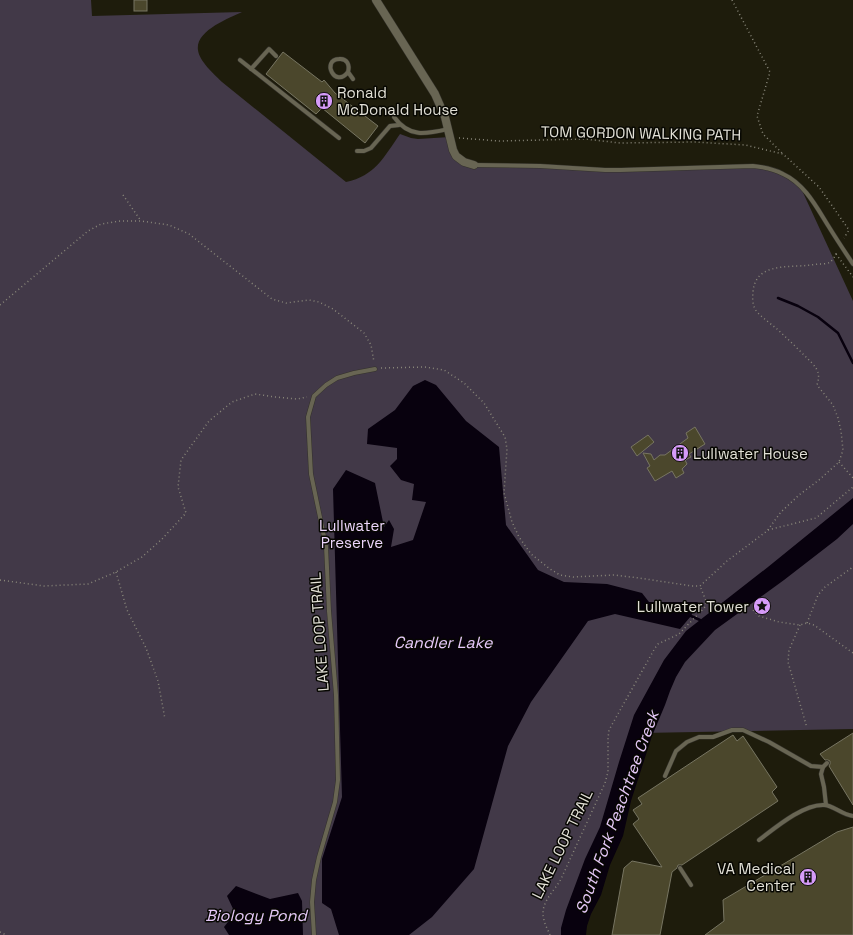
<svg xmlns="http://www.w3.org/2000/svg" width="853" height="935" font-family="'Space Grotesk',sans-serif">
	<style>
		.green { fill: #423948 }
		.water { fill: #08010e }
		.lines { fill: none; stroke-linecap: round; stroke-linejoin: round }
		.stream { stroke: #08010e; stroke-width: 2.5 }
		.building { fill: #4b472c; stroke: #777562 }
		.service-casing { stroke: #34322b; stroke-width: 5 }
		.minor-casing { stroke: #34322b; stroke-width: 9 }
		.path { stroke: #888679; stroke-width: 1.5; stroke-dasharray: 1 3; stroke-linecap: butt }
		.service { stroke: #686553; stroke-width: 4 }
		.minor { stroke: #686553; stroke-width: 8 }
		.labels { text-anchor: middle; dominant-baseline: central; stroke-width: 3; stroke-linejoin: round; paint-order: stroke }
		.poi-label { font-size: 15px; fill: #e2e0d6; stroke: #070702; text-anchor: start }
		.street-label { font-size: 15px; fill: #e2e0d6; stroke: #070702 }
		.park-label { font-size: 15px; fill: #edd6fc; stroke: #070702 }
		.water-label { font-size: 16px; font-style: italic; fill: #e6c9f9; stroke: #070702 }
	</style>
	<rect width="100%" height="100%" fill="#1e1c0c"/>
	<path class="green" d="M0,0H91L92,16L242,12C229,18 195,31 198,50C199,61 214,74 222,82L346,182C375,176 384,157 400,134L411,138L418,139L450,137L453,150L474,165L605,170L753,166L774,170L800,186L853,301V729L642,733L575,935H0Z"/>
	<g class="water">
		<polygon points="425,380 436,385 466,421 499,447 506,525 538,570 564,582 607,584 642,593 649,602 698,602 691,616 680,629 615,614 588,621 531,702 508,746 474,869 432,917 409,935 339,935 331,909 322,903 322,859 342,797 333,489 346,470 375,483 384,527 389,520 394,529 391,547 413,540 426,502 412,500 414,484 401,480 390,466 397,459 397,448 367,444 368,429 395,410 413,386"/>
		<polygon points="853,498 853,524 837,539 784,580 715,630 685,662 676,677 670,691 665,705 652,736 631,801 623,836 610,865 601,895 591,914 587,926 586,935 561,935 561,928 566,910 585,859 600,827 619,762 634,715 664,660 686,631 768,567"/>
		<polygon points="236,886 270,899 298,893 302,901 303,935 229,935 224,927 235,913 227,896"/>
	</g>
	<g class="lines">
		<g class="stream">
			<polyline points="778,298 798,306 818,317 838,333 853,363"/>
			<polyline points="691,616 700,620"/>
		</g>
	</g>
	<g class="building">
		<rect x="134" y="0" width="13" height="11"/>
		<polygon points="283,52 322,82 324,80 335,93 378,126 365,143 322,108 316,114 266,74"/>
		<polygon points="695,427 705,444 689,454 691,457 685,460 687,464 682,469 684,473 676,478 672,471 655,481 647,468 650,466 643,453 651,454 654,460 660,455 665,455 688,438 686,433"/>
		<polygon points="648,435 654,442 637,456 631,447"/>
		<polygon points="853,733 853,805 829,766 830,764 830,761 828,760 825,760 820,754"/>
		<polygon points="733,735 737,741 743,736 777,787 772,792 778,801 682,865 678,865 677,868 672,872 660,935 612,935 624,868 632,861 662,867 633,824 639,819 633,810 642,804 638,798"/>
		<polygon points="853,827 853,935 705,935 724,921 723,900 802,853 837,832"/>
	</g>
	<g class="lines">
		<defs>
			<g id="service">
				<polyline points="240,60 339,138"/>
				<polyline points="251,69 269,49 276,56"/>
				<path d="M348,72C335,89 321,60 339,59C347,58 350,65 348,72L353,79"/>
				<path d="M394,117C409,138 426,134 448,129"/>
				<polyline points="357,151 364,151 371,148 390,126 399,125"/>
				<path d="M474,165L540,166L605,170H621L753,166C764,167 774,169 783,174C805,184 817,208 829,227C837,240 845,252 853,264"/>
				<polyline points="665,776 676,751 687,742 699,737 713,737 732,730 743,730 769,742 811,766 823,767"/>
				<polyline points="826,805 824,787 821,774 823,767 827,763"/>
				<path d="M759,840C775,828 803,804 824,805C833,805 842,815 853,816"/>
				<polyline points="680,868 691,885"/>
				<polyline points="314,935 312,902 314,880 319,857 335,802 338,780 336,695 329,611 326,546 311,474 308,417 314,396 326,385 337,378 354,373 375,369"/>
			</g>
			<polyline id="minor" points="376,0 435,94 445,117 453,150 456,156 464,162 474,165"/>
		</defs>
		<use href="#service" class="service-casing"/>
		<use href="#minor" class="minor-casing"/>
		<g class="path">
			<polyline points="732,0 770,72 757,116 763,134 783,154"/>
			<polyline points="459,138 499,141 585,139 620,143 696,142 745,145 783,154 819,187 849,230 844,238"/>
			<polyline points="123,195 141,221"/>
			<polyline points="836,254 853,277"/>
			<polyline points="0,305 88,231 101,224 120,221 141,221 169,225 189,234 272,299 286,303 309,300 319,302 333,309 364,333 371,345 374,362"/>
			<path d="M381,368L425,367L444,370L464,383L484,403L505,437L507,449L504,493L512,522L519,537L531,554L550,569L560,575L573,577L614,575L639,578L692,586H700L727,561L767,531L781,512L799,495L819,480L839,462L843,450L841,431L838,418L833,405L817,385C820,375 819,371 812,363C801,352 789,340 777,329C771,324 764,319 758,313C753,308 752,300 753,293C754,268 777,267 796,266C804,266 811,265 818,264C822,264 827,264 830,262C833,260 835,256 837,252"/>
			<polyline points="839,462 853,478"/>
			<polyline points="768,530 816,518 853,487"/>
			<polyline points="116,572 127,610 146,648 158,681 165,719"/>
			<polyline points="0,580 44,586 88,584 116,572 142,557 162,539 186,513 178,487 181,460 209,421 232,402 255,394 275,397 297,399 307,397"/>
			<polyline points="753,610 759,616 779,622 800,625 807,623 814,625 853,653"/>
			<polyline points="807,623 818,595 825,587 853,567"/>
			<polyline points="800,625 789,650 788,662 807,728"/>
			<polyline points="0,932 6,935"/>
			<path d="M550,935C548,930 545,925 544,920C539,903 554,892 561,879L605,783L608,772V738L609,730L655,648L658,644L679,634L705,607L706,601L700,586"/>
		</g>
		<use href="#service" class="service"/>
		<use href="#minor" class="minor"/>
	</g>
	<defs>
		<symbol id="building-disc" viewBox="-11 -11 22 22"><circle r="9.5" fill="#d69bf9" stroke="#070702"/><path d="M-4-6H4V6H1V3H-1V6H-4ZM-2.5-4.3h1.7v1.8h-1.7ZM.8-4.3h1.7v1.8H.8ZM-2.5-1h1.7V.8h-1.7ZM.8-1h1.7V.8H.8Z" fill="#111"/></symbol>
		<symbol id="sight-disc" viewBox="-11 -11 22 22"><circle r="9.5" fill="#d69bf9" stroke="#070702"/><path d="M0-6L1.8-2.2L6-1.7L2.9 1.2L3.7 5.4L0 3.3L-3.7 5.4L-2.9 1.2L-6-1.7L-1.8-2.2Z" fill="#111"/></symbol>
	</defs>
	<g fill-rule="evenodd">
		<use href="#building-disc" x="314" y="91" width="20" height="20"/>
		<use href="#building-disc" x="670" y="443" width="20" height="20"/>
		<use href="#sight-disc" x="752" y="596" width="20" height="20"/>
		<use href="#building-disc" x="798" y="867" width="20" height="20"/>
	</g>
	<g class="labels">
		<g class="poi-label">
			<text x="337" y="92">Ronald<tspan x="337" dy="17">McDonald House</tspan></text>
			<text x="693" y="453">Lullwater House</text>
			<text x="749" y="606" text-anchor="end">Lullwater Tower</text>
			<text x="795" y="868" text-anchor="end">VA Medical<tspan x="795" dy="17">Center</tspan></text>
		</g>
		<g class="street-label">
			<text transform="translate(641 133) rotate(1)">TOM GORDON WALKING PATH</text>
			<text transform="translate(319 632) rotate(-94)">LAKE LOOP TRAIL</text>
			<text transform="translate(562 844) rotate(-64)">LAKE LOOP TRAIL</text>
		</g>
		<g class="park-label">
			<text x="352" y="525">Lullwater<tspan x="352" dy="17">Preserve</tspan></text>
		</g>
		<g class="water-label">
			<text x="443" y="642">Candler Lake</text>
			<text transform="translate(617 812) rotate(-70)">South Fork Peachtree Creek</text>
			<text x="256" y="915">Biology Pond</text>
		</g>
	</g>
</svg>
